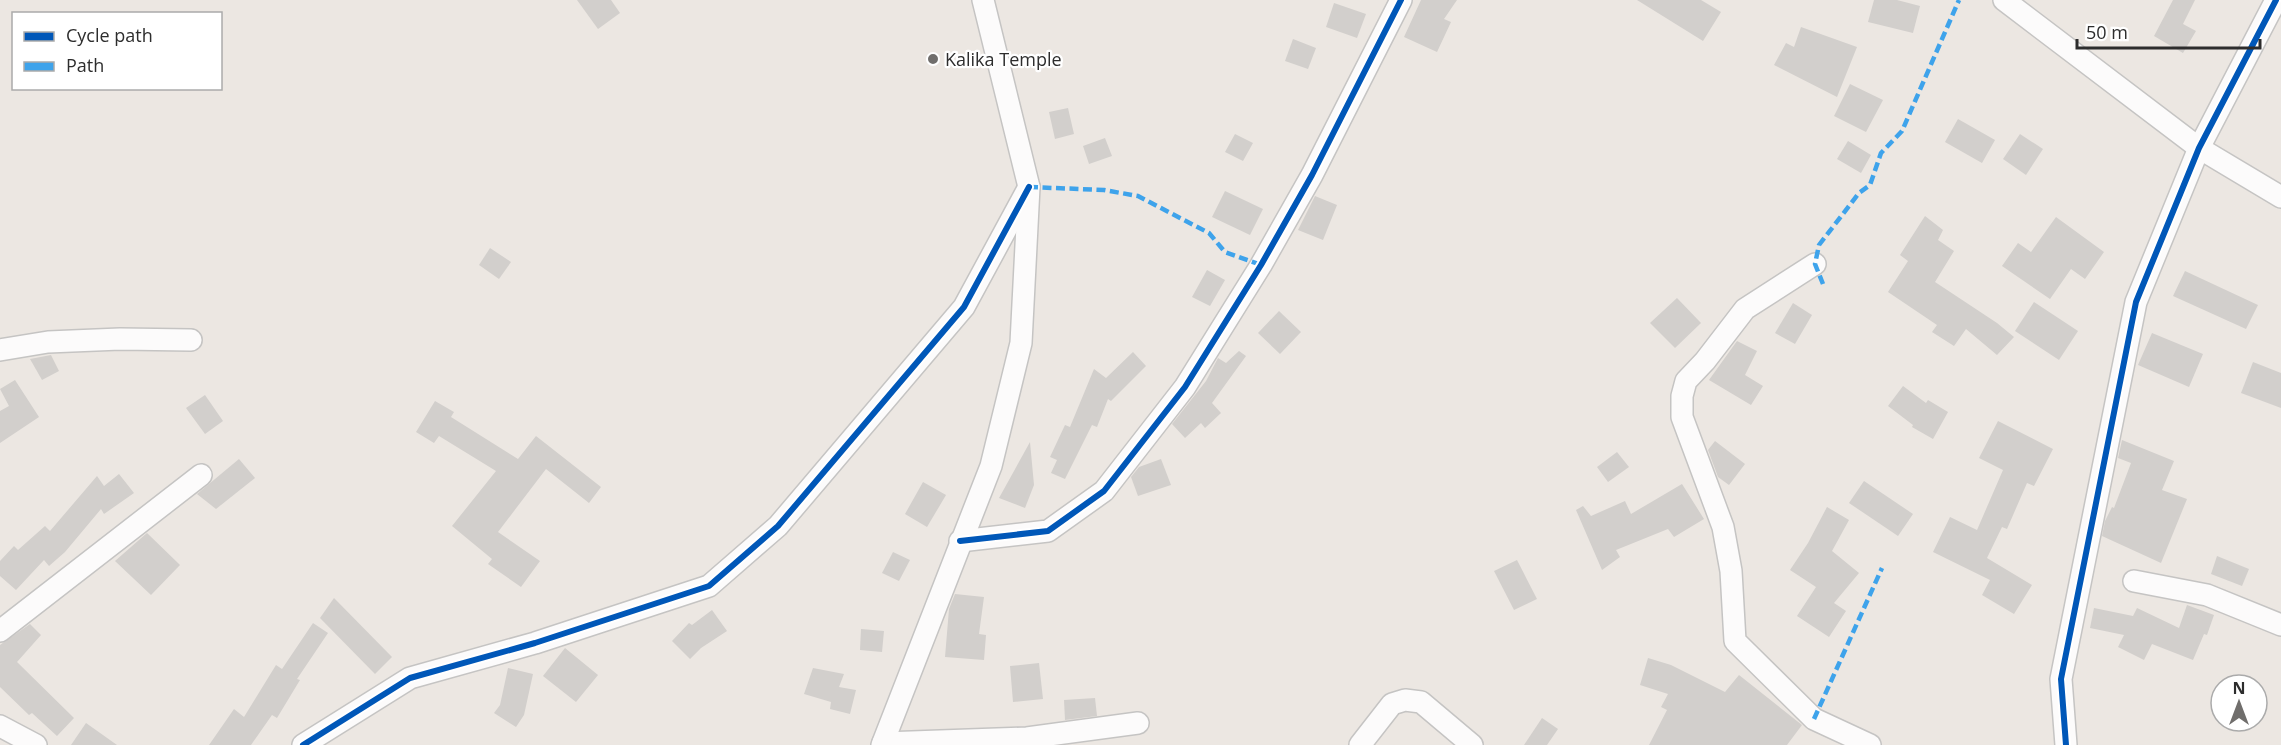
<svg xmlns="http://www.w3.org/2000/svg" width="2281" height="745" font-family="'Open Sans',sans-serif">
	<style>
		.building { fill: #d2cfcc }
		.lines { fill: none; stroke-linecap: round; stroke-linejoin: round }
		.minor-casing { stroke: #c5c4c3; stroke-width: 24 }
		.minor { stroke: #fcfbfb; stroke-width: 21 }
		.quiet { stroke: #3ea3eb; stroke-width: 4.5; stroke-dasharray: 9 4.5; stroke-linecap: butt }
		.cycleway-casing { stroke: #fff; stroke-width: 10 }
		.cycleway { stroke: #0057b8; stroke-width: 6 }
		.poi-dot { fill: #706e6c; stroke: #fff; stroke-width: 2 }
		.labels { text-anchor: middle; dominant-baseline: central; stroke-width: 4.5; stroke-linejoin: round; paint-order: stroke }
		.poi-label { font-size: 18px; fill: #2d2d2d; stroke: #fff; text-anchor: start }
	</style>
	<rect width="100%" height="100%" fill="#ece7e2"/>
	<g class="building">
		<polygon points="577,0 611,0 620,13 598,29"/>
		<polygon points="1421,0 1457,0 1444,19 1451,22 1437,52 1404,37"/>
		<polygon points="1637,0 1701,0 1721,12 1703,41"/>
		<polygon points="1874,0 1897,0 1920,6 1913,33 1868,22"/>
		<polygon points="2173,0 2195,0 2183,24 2196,31 2183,53 2154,36"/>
		<polygon points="1334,3 1366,14 1357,38 1326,27"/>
		<polygon points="1801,27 1857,47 1837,97 1774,65 1786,43 1794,47"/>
		<polygon points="1293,39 1316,48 1308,69 1285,61"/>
		<polygon points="1850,84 1883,100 1866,132 1834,116"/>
		<polygon points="1068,108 1074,134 1055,139 1049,112"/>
		<polygon points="1958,119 1995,140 1982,163 1945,142"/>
		<polygon points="1235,134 1253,143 1243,161 1225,152"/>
		<polygon points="2020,134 2043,149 2026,175 2003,159"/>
		<polygon points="1105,138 1112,156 1089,164 1083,146"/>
		<polygon points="1848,141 1871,155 1861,173 1837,159"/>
		<polygon points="1225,191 1263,209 1250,235 1212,217"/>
		<polygon points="1315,196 1337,205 1323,240 1298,230"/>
		<polygon points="1925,216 1943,230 1938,240 1954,251 1935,282 1997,323 2014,337 1997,355 1966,329 1954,346 1932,332 1937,325 1888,292 1908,261 1900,255"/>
		<polygon points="2056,217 2104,252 2085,279 2071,269 2050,299 2002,266 2018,243 2031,252"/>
		<polygon points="490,248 511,262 499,279 479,265"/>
		<polygon points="1207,270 1225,280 1210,306 1192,297"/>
		<polygon points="2185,271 2258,305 2246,329 2173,296"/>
		<polygon points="1677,298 1701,323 1675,348 1650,323"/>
		<polygon points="2034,302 2078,331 2059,360 2015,331"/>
		<polygon points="1793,303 1812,315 1795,344 1775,333"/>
		<polygon points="1279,311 1301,332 1280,354 1258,333"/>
		<polygon points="2152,333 2203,354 2189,387 2138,365"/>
		<polygon points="1737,341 1757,351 1745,375 1763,386 1751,405 1709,380"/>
		<polygon points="1239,351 1246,356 1212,403 1221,413 1205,428 1201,423 1185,438 1172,424 1206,381 1218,358 1226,363"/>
		<polygon points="1133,352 1146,366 1111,401 1108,399 1097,427 1092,425 1065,479 1051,473 1057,460 1050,457 1065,425 1070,427 1094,369 1106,378"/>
		<polygon points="51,355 59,371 42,380 30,359"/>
		<polygon points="2253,362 2281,373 2281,408 2241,393"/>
		<polygon points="15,380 39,417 0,443 0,411 9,406 0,389"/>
		<polygon points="1903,386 1926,403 1928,400 1948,412 1933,439 1912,427 1913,425 1888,406"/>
		<polygon points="205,395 223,421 205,434 186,408"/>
		<polygon points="435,401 454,412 451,417 518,459 536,436 601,487 589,503 546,469 498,532 540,561 521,587 488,564 492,559 452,526 496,471 439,436 434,443 416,432"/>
		<polygon points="1998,421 2053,449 2034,486 2027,483 2007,529 2002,527 1987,558 2032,585 2014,614 1982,595 1990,580 1933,552 1950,517 1977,530 2003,470 1979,458"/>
		<polygon points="2122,440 2174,461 2162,490 2187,499 2161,563 2102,536 2105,521 2112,507 2114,508 2131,463 2118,458"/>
		<polygon points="1715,441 1745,464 1729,485 1718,477 1708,450"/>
		<polygon points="1030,442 1034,485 1025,508 999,498"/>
		<polygon points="1617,452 1629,467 1608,482 1597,467"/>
		<polygon points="239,459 255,478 216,509 197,494"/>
		<polygon points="1161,459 1171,485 1138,496 1131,477 1139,467"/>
		<polygon points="119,474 134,493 104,514 101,509 65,552 49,566 44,560 16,590 0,576 0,561 14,546 18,550 45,526 50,531 97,476 104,486"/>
		<polygon points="1864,481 1913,514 1898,536 1849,503"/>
		<polygon points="923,482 946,495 927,527 905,514"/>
		<polygon points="1682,484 1704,519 1674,537 1668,529 1616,550 1620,557 1602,570 1576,510 1583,506 1591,516 1625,501 1631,514"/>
		<polygon points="1827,507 1849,520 1832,551 1859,573 1834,603 1846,611 1829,637 1797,616 1816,587 1790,570 1808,543"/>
		<polygon points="147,533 180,565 151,595 115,561"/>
		<polygon points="893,552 910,560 899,581 882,573"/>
		<polygon points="2217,556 2249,569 2242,586 2211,574"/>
		<polygon points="1517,560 1537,599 1514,610 1494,571"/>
		<polygon points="955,594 984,597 979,634 986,635 984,660 945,657 949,609"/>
		<polygon points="334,598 392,657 375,674 320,618"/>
		<polygon points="2187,605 2214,615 2207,635 2204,634 2193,660 2152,644 2144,660 2118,647 2124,635 2090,628 2094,608 2133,616 2137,608 2179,628"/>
		<polygon points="712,610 727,631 701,648 690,659 672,641 689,623 692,625"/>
		<polygon points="313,623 328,633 297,679 300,680 277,718 272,715 251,745 209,745 234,709 244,717 276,665 282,669"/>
		<polygon points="30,624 41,635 17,662 74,718 57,736 32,713 29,715 0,687 0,645"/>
		<polygon points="861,629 884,631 882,652 860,650"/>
		<polygon points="565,648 598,675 576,702 543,676"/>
		<polygon points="1648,658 1671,665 1725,692 1739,675 1802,725 1787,745 1649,745 1667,710 1661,707 1668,694 1640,685"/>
		<polygon points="1039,663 1043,699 1013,702 1010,666"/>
		<polygon points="508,668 533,674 524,715 516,727 494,713 500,705"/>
		<polygon points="813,668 844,674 839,687 856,690 850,714 830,709 831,702 804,694"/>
		<polygon points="1095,698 1097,716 1065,720 1064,700"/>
		<polygon points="1542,718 1558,729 1547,745 1524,745"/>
		<polygon points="86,723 117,745 71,745"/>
	</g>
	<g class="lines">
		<defs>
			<g id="minor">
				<polyline points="2004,0 2199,148 2281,197"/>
				<polyline points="1815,264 1745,309 1705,361 1686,381 1682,396 1682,417 1723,527 1731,571 1735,641 1814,719 1870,745"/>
				<polyline points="0,350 48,342 120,339 191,340"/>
				<polyline points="960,541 1048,531 1104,491 1185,387 1261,265 1312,175 1401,0"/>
				<polyline points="2134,581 2207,595 2281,625"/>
				<polyline points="0,631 201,475"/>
				<polyline points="0,726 36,745"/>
				<polyline points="883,743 1027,738 1138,723"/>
				<polyline points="303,745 410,678 535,643 709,586 778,526 964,307 1029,187"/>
				<polyline points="882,745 991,466 1021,343 1029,187 983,0"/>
				<polyline points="1360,745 1392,704 1405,700 1421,702 1472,745"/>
				<polyline points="2066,745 2061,679 2136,302 2199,148 2276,0"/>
			</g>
		</defs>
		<use href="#minor" class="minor-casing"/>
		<use href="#minor" class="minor"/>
		<g class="quiet">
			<polyline points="1029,187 1104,190 1138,196 1209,233 1225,252 1261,265"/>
			<polyline points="1823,284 1815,264 1819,245 1859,193 1870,185 1881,153 1902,131 1959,0"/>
			<polyline points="1814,719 1882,568"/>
		</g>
		<defs>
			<g id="cycleway">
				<polyline points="960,541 1048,531 1104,491 1185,387 1261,265 1312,175 1401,0"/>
				<polyline points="303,745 410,678 535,643 709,586 778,526 964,307 1029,187"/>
				<polyline points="2066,745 2061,679 2136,302 2199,148 2276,0"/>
			</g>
		</defs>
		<use href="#cycleway" class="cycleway-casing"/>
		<use href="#cycleway" class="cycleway"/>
	</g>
	<circle class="poi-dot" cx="933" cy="59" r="6"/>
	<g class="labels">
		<g class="poi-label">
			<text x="945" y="59">Kalika Temple</text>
		</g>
	</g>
	<rect x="12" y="12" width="210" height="78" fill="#ffffff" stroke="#ababab" stroke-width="1.5"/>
	<rect x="24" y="32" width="30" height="9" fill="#0057b8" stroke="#ababab" stroke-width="1.5"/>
	<text x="66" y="42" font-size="18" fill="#2d2d2d">Cycle path</text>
	<rect x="24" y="62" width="30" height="9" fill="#3ea3eb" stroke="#ababab" stroke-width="1.5"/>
	<text x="66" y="72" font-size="18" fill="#2d2d2d">Path</text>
	<g transform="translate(2239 703)"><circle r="28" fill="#ffffff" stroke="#ababab" stroke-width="1.5"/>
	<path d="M0-4.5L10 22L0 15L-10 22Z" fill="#706e6c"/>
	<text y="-9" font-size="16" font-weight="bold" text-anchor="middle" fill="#2d2d2d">N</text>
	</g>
	<path d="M2077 39v9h183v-9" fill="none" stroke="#2d2d2d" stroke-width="3"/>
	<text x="2086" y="39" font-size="18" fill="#2d2d2d" stroke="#ffffff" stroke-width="4.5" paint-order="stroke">50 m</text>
</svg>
